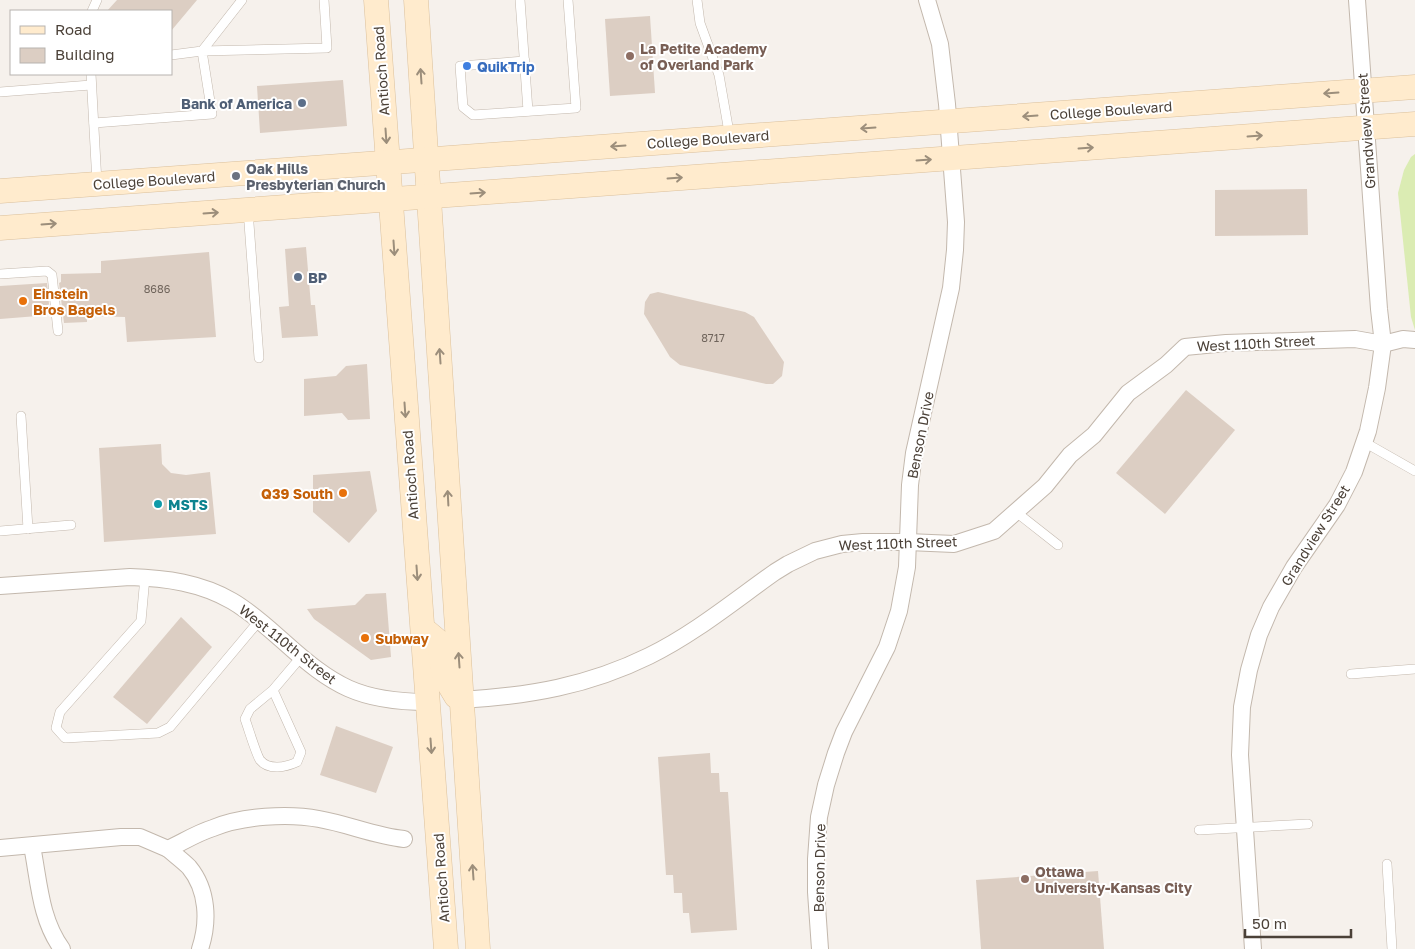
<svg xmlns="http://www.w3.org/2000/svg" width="1415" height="949" font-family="'Golos Text',sans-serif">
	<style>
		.green { fill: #dbecb3 }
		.building { fill: #dccec3 }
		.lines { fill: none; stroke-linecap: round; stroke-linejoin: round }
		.lane-casing { stroke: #c3b8ad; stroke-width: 10 }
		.street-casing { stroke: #c3b8ad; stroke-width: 18 }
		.secondary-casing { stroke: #dbc09c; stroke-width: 25 }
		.lane { stroke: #fff; stroke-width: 9 }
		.street { stroke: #fff; stroke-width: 16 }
		.secondary { stroke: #ffebcd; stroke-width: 24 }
		.oneway { stroke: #9c8e7b }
		.education-dot { fill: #8d6e63; stroke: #fff; stroke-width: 2 }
		.shop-dot { fill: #3f7fe0; stroke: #fff; stroke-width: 2 }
		.service-dot { fill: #5c6f8a; stroke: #fff; stroke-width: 2 }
		.worship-dot { fill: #6b7280; stroke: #fff; stroke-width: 2 }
		.food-dot { fill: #e8710a; stroke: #fff; stroke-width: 2 }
		.culture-dot { fill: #0f9aa8; stroke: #fff; stroke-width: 2 }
		.labels { text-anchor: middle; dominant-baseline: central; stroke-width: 4; stroke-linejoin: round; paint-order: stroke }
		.number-label { font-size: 11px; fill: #6f645b }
		.education-label { font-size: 14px; font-weight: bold; fill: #785e54; stroke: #fff; text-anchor: start }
		.shop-label { font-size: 14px; font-weight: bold; fill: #366cbe; stroke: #fff; text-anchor: start }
		.street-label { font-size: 14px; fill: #4b4138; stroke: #fff }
		.service-label { font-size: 14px; font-weight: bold; fill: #4e5e75; stroke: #fff; text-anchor: end }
		.worship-label { font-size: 14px; font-weight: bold; fill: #5b616d; stroke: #fff; text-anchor: start }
		.food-label { font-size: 14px; font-weight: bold; fill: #c56008; stroke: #fff; text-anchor: start }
		.culture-label { font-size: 14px; font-weight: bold; fill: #0d838f; stroke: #fff; text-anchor: start }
	</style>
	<rect width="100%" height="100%" fill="#f6f1ec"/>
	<polygon class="green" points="1415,154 1415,330 1411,317 1398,193 1404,170 1411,157"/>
	<g class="building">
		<polygon points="117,0 197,0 171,31 171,11 107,11"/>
		<polygon points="650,16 655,93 610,96 605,19"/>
		<polygon points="343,80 347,126 260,133 257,86"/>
		<polygon points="1307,189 1308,235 1215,236 1215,190"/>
		<polygon points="306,247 311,305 315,305 318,336 282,338 279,307 289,306 285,249"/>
		<polygon points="209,252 216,337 127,342 125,317 87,316 87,322 64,323 59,283 61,282 61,274 101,273 101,261"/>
		<polygon points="47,283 50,315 0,319 0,286"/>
		<polygon points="658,292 745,312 754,317 784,362 782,376 773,384 766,384 680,365 670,357 644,314 645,302 650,294"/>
		<polygon points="367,364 370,419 348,420 342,413 304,416 304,379 336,376 346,366"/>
		<polygon points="1186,390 1235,430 1165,514 1116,473"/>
		<polygon points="161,444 162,464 171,473 186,475 210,472 216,534 104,542 99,448"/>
		<polygon points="370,471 377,511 349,543 313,512 313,475"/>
		<polygon points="386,593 391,657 371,660 314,619 307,609 355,605 366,594"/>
		<polygon points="181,617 212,647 147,724 113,697"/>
		<polygon points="336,726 393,747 376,793 320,775"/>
		<polygon points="710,753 711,773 719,773 720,792 728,792 737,930 691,933 689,913 683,913 682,893 674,893 673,875 666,875 658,757"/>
		<polygon points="1098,871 1104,949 981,949 976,880"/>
	</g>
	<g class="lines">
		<defs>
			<g id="lane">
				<polyline points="520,0 528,111"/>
				<polyline points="697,0 700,23 719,75 730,138"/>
				<polyline points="92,11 97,0"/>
				<polyline points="171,55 202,51 242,0"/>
				<polyline points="525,61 460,66 463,107 473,115 576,108 568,0"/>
				<polyline points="91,74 97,183"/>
				<polyline points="0,92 91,85"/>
				<polyline points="94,123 212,114 202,51 327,48 324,0"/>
				<polyline points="248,210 259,358"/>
				<polyline points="0,274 47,271 52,275 58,331"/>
				<polyline points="21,416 28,529"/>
				<polyline points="1364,442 1415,471"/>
				<polyline points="1016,512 1058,545"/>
				<polyline points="0,531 71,525"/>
				<polyline points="145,577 141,621 60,712 56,728 65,738 158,733 170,727 259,621"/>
				<polyline points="1351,674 1415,669"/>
				<path d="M273,690L301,752L297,762C286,767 269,771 260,760C256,754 248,727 245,719L250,709L273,690L301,657"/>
				<polyline points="1199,830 1308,824"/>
				<polyline points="1387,864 1392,949"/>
			</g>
			<g id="street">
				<path d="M0,586L130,577C166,578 201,583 232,601C251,612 267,627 283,641C333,686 359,702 428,702"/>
				<path d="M461,700C529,696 588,686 649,656C694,634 734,601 775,572L788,564L815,551L842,544L863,542H908L954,544L994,531L1045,486L1070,455L1094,435L1128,393L1166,365L1185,347L1226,343L1355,339L1383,344L1403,339L1415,340"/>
				<path d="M32,846C39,881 40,919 62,949"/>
				<path d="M0,848L121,837H140L168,849C183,842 197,833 213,828C242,816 288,813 319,819C348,824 375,836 404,839"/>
				<path d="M168,849C175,855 183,861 189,867C208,890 209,922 200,949"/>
				<polyline points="820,949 816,892 816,859 819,817 826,785 836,753 844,732 887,647 899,611 907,567 910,485 914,453 951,288 955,250 956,222 947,104 940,44 927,0"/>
				<polyline points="1253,949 1240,755 1242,707 1249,670 1259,635 1271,607 1294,567 1337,505 1354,472 1368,431 1377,388 1383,344 1379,309 1357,0"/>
			</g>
			<g id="secondary">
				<polyline points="376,0 446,949"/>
				<polyline points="416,0 478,949"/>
				<polyline points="0,191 1415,87"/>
				<polyline points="0,228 1415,124"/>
				<polyline points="427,632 439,642 444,676 456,696"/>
			</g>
		</defs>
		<use href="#lane" class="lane-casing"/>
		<use href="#street" class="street-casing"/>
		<use href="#secondary" class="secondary-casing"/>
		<use href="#lane" class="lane"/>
		<use href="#street" class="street"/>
		<use href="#secondary" class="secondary"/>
	</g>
	<defs><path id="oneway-shaft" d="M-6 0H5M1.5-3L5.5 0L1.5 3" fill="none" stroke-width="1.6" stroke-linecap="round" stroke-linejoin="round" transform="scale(1.25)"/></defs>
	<g class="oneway">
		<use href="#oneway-shaft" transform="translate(421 76) rotate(-94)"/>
		<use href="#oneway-shaft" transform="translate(1331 93) rotate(176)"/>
		<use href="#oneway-shaft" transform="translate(1030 116) rotate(176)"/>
		<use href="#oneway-shaft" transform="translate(868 128) rotate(176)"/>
		<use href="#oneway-shaft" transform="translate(386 136) rotate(86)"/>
		<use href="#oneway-shaft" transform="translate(1255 136) rotate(-4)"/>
		<use href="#oneway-shaft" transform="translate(618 146) rotate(176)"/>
		<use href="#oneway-shaft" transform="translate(1086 148) rotate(-4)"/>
		<use href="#oneway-shaft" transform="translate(924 160) rotate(-4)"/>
		<use href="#oneway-shaft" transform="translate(675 178) rotate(-4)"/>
		<use href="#oneway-shaft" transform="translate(478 193) rotate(-4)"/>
		<use href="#oneway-shaft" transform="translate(211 213) rotate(-4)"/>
		<use href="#oneway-shaft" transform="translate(49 224) rotate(-4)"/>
		<use href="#oneway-shaft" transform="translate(394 248) rotate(86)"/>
		<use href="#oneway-shaft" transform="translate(440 356) rotate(-94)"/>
		<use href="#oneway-shaft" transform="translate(405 410) rotate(86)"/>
		<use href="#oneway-shaft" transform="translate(448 498) rotate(-93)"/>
		<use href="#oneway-shaft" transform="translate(417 573) rotate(86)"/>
		<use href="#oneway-shaft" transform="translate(459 660) rotate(-94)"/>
		<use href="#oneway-shaft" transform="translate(431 746) rotate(86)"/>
		<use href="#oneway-shaft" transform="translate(473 872) rotate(-94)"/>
	</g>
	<g class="education-dot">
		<circle cx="630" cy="56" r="5"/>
		<circle cx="1025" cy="879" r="5"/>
	</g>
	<circle class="shop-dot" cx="467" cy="66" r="5"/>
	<g class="service-dot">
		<circle cx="302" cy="103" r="5"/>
		<circle cx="298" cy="277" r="5"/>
	</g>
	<circle class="worship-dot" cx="236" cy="176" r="5"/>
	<g class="food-dot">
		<circle cx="23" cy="301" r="5"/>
		<circle cx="343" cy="493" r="5"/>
		<circle cx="365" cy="638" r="5"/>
	</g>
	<circle class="culture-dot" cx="158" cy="504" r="5"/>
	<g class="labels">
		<g class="number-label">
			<text x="157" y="288">8686</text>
			<text x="713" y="337">8717</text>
		</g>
		<g class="education-label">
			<text x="640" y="48">La Petite Academy<tspan x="640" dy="16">of Overland Park</tspan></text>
			<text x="1035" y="871">Ottawa<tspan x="1035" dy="16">University-Kansas City</tspan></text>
		</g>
		<g class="shop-label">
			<text x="477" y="66">QuikTrip</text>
		</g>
		<g class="street-label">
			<text transform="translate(381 71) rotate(-94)">Antioch Road</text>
			<text transform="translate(1111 110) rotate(-4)">College Boulevard</text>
			<text transform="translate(1366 131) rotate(-94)">Grandview Street</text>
			<text transform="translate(708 139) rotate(-4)">College Boulevard</text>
			<text transform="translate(154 180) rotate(-4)">College Boulevard</text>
			<text transform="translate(1256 343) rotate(-3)">West 110th Street</text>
			<text transform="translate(920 435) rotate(-79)">Benson Drive</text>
			<text transform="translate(410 475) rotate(-94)">Antioch Road</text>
			<text transform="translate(1315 535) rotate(-58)">Grandview Street</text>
			<text transform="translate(898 543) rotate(-2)">West 110th Street</text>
			<text transform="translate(288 644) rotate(38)">West 110th Street</text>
			<text transform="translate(819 868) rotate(-89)">Benson Drive</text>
			<text transform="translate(441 878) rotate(-94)">Antioch Road</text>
		</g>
		<g class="service-label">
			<text x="292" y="103">Bank of America</text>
			<text x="308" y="277" text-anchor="start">BP</text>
		</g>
		<g class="worship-label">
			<text x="246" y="168">Oak Hills<tspan x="246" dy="16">Presbyterian Church</tspan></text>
		</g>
		<g class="food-label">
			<text x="33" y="293">Einstein<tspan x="33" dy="16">Bros Bagels</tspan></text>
			<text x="333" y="493" text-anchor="end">Q39 South</text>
			<text x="375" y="638">Subway</text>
		</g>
		<g class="culture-label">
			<text x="168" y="504">MSTS</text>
		</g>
	</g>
	<rect x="10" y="10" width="162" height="65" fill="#ffffff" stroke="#b7b3af"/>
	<rect x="20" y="26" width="25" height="8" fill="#ffebcd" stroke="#b7b3af"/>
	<text x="55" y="35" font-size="15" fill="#4b4138">Road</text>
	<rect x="20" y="48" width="25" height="15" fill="#dccec3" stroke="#b7b3af"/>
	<text x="55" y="60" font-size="15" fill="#4b4138">Building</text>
	<path d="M1245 929v8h106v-8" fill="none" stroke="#4b4138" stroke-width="2.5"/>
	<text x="1252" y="929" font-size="15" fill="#4b4138" stroke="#ffffff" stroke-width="4" paint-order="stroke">50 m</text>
</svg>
